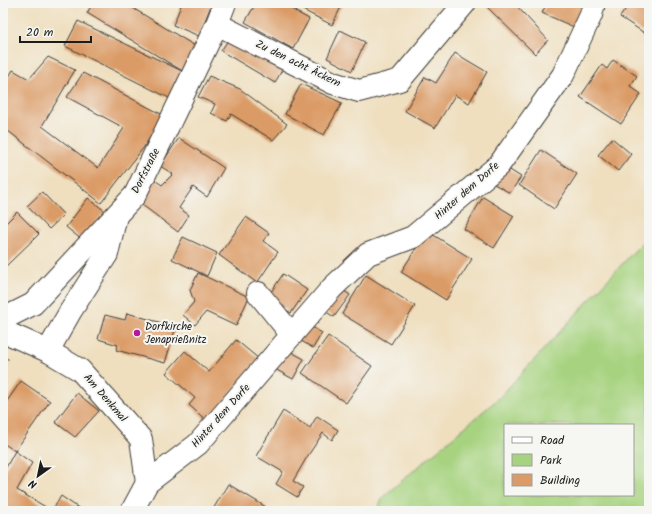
<svg xmlns="http://www.w3.org/2000/svg" width="652" height="514" font-family="Kalam,sans-serif">
	<style>
		.green { fill: #a7d380; stroke: #62784e; fill-rule: evenodd }
		.building { fill: #db9b66 }
		.lines { fill: none; stroke-linecap: round; stroke-linejoin: round }
		.minor-casing { stroke: #3c3934; stroke-width: 24 }
		.path { stroke: #3c3934; stroke-width: 2.5; stroke-dasharray: 1 3; stroke-linecap: butt }
		.minor { stroke: #fff; stroke-width: 22 }
		.poi-dot { fill: #b5179e; stroke: #f6f6f2; stroke-width: 1.5 }
		.labels { text-anchor: middle; dominant-baseline: central; stroke-width: 4; stroke-linejoin: round; paint-order: stroke }
		.street-label { font-size: 11px; fill: #1c1c1c; stroke: #f6f6f2 }
		.poi-label { font-size: 11px; fill: #1c1c1c; stroke: #f6f6f2; text-anchor: start }
	</style>
	<rect width="100%" height="100%" fill="#f6f6f2"/>
	<filter id="ink" filterUnits="userSpaceOnUse"><feTurbulence type="fractalNoise" baseFrequency=".025" numOctaves="2"/><feDisplacementMap in="SourceGraphic" scale="8" xChannelSelector="R" yChannelSelector="G"/><feConvolveMatrix kernelMatrix="1 2 1 2 8 2 1 2 1" color-interpolation-filters="sRGB"/></filter>
	<filter id="wash" filterUnits="userSpaceOnUse"><feTurbulence type="fractalNoise" baseFrequency=".012" numOctaves="4" result="noise"/><feDisplacementMap in="SourceGraphic" scale="16" xChannelSelector="R" yChannelSelector="G"/><feGaussianBlur stdDeviation="0.9" result="paint"/><feColorMatrix in="noise" values="0 0 0 0 0 0 0 0 0 0 0 0 0 0 0 0 0 1.4 0 .05"/><feComposite in="paint" operator="in"/></filter>
	<g filter="url(#wash)">
		<rect width="100%" height="100%" fill="#efdfbf"/>
		<path class="green" d="M649,235V511H376L384,496L499,398ZM505,425H633V495H505Z"/>
		<g id="blocks">
			<g class="building">
				<polygon points="93,3 133,3 131,7 200,49 173,100 65,46 78,21 184,72 87,13"/>
				<polygon points="182,3 212,3 199,36 173,25"/>
				<polygon points="256,3 280,3 309,19 293,49 245,22"/>
				<polygon points="299,3 343,3 332,25 297,7"/>
				<polygon points="483,3 514,3 548,40 535,54"/>
				<polygon points="547,3 585,3 574,27 542,13"/>
				<polygon points="630,3 649,3 649,36 620,17"/>
				<polygon points="340,30 365,42 352,71 327,58"/>
				<polygon points="230,37 283,68 275,83 221,51"/>
				<polygon points="455,53 487,72 469,103 455,95 435,128 405,111 425,77 436,83"/>
				<polygon points="48,57 75,70 42,126 98,168 124,128 67,97 83,73 163,115 144,147 101,203 3,127 3,86 13,70 29,79"/>
				<polygon points="613,60 637,76 630,86 641,94 621,124 580,97 602,65 607,69"/>
				<polygon points="209,76 240,89 287,124 273,140 231,114 227,121 211,113 215,104 198,97"/>
				<polygon points="301,84 342,103 324,135 285,114"/>
				<polygon points="179,138 224,168 207,197 193,187 179,208 189,215 178,232 137,201 153,179 162,185 173,174 160,166"/>
				<polygon points="612,138 631,154 618,171 598,155"/>
				<polygon points="541,150 577,174 554,209 519,185"/>
				<polygon points="505,167 521,177 510,193 494,184"/>
				<polygon points="42,192 64,215 49,229 27,206"/>
				<polygon points="483,197 514,216 494,248 464,229"/>
				<polygon points="88,198 105,211 82,240 66,227"/>
				<polygon points="17,212 39,234 3,269 3,226"/>
				<polygon points="246,217 269,233 263,241 278,252 257,283 219,255"/>
				<polygon points="427,231 472,259 446,300 401,272"/>
				<polygon points="183,237 217,253 207,276 172,259"/>
				<polygon points="198,273 249,297 236,326 206,312 195,325 183,315 194,302 190,290"/>
				<polygon points="283,274 307,290 291,313 267,298"/>
				<polygon points="366,275 415,306 391,344 342,314"/>
				<polygon points="337,286 350,295 334,317 322,309"/>
				<polygon points="127,313 176,327 165,363 116,350 118,345 98,339 105,315 125,320"/>
				<polygon points="307,324 322,333 313,348 298,339"/>
				<polygon points="328,336 372,366 346,403 302,373"/>
				<polygon points="236,340 259,359 207,421 189,405 195,398 166,373 185,351 209,372"/>
				<polygon points="286,349 304,359 293,379 275,369"/>
				<polygon points="21,381 50,401 15,451 3,443 3,407"/>
				<polygon points="77,393 99,411 75,437 55,422"/>
				<polygon points="283,411 310,428 317,416 338,430 332,440 323,433 307,457 293,481 303,487 297,497 276,484 283,472 256,456"/>
				<polygon points="15,451 32,463 17,490 49,509 48,511 3,511 3,473"/>
				<polygon points="228,484 266,507 263,511 212,511"/>
				<polygon points="61,496 80,509 79,511 52,511"/>
			</g>
		</g>
	</g>
	<g filter="url(#ink)">
		<use href="#blocks" fill-opacity="0" stroke="#3c3934" stroke-width="1"/>
		<g class="lines">
			<defs>
				<g id="minor">
					<polyline points="217,24 333,83 359,91 400,80 465,3"/>
					<polyline points="258,293 292,335"/>
					<polyline points="3,319 33,304 135,195 217,24 225,3"/>
					<polyline points="3,331 48,351 80,370 141,439 147,483"/>
					<polyline points="48,351 70,312 107,254 116,216"/>
					<polyline points="132,511 147,483 198,444 332,288 368,254 413,237 499,165 563,75 591,15 594,3"/>
				</g>
			</defs>
			<use href="#minor" class="minor-casing"/>
			<polyline class="path" points="3,366 8,358"/>
			<use href="#minor" class="minor"/>
		</g>
	</g>
	<circle class="poi-dot" cx="137" cy="333" r="4"/>
	<g class="labels">
		<g class="street-label">
			<text transform="translate(298 64) rotate(26)">Zu den acht Äckern</text>
			<text transform="translate(146 171) rotate(-63)">Dorfstraße</text>
			<text transform="translate(467 191) rotate(-41)">Hinter dem Dorfe</text>
			<text transform="translate(105 398) rotate(49)">Am Denkmal</text>
			<text transform="translate(221 416) rotate(-48)">Hinter dem Dorfe</text>
		</g>
		<g class="poi-label">
			<text x="145" y="327">Dorfkirche<tspan x="145" dy="13">Jenaprießnitz</tspan></text>
		</g>
	</g>
	<rect width="652" height="514" fill="none" stroke="#f6f6f2" stroke-width="16"/>
	<rect x="504" y="424" width="130" height="72" fill="#f6f6f2" stroke="#9f9f9c"/>
	<rect x="512" y="437" width="20" height="6" fill="#ffffff" stroke="#9f9f9c"/>
	<text x="540" y="444" font-size="12" fill="#1c1c1c">Road</text>
	<rect x="512" y="454" width="20" height="12" fill="#a7d380" stroke="#9f9f9c"/>
	<text x="540" y="464" font-size="12" fill="#1c1c1c">Park</text>
	<rect x="512" y="474" width="20" height="12" fill="#db9b66" stroke="#9f9f9c"/>
	<text x="540" y="484" font-size="12" fill="#1c1c1c">Building</text>
	<g transform="translate(38 476) rotate(213)" stroke="#f6f6f2" stroke-width="3" paint-order="stroke">
	<path d="M0-3L7 15L0 10L-7 15Z" fill="#1c1c1c"/>
	<text y="-6" font-size="11" font-weight="bold" text-anchor="middle" fill="#1c1c1c">N</text>
	</g>
	<path d="M20 36v6h71v-6" fill="none" stroke="#1c1c1c" stroke-width="2"/>
	<text x="26" y="36" font-size="12" fill="#1c1c1c" stroke="#f6f6f2" stroke-width="3" paint-order="stroke">20 m</text>
</svg>
